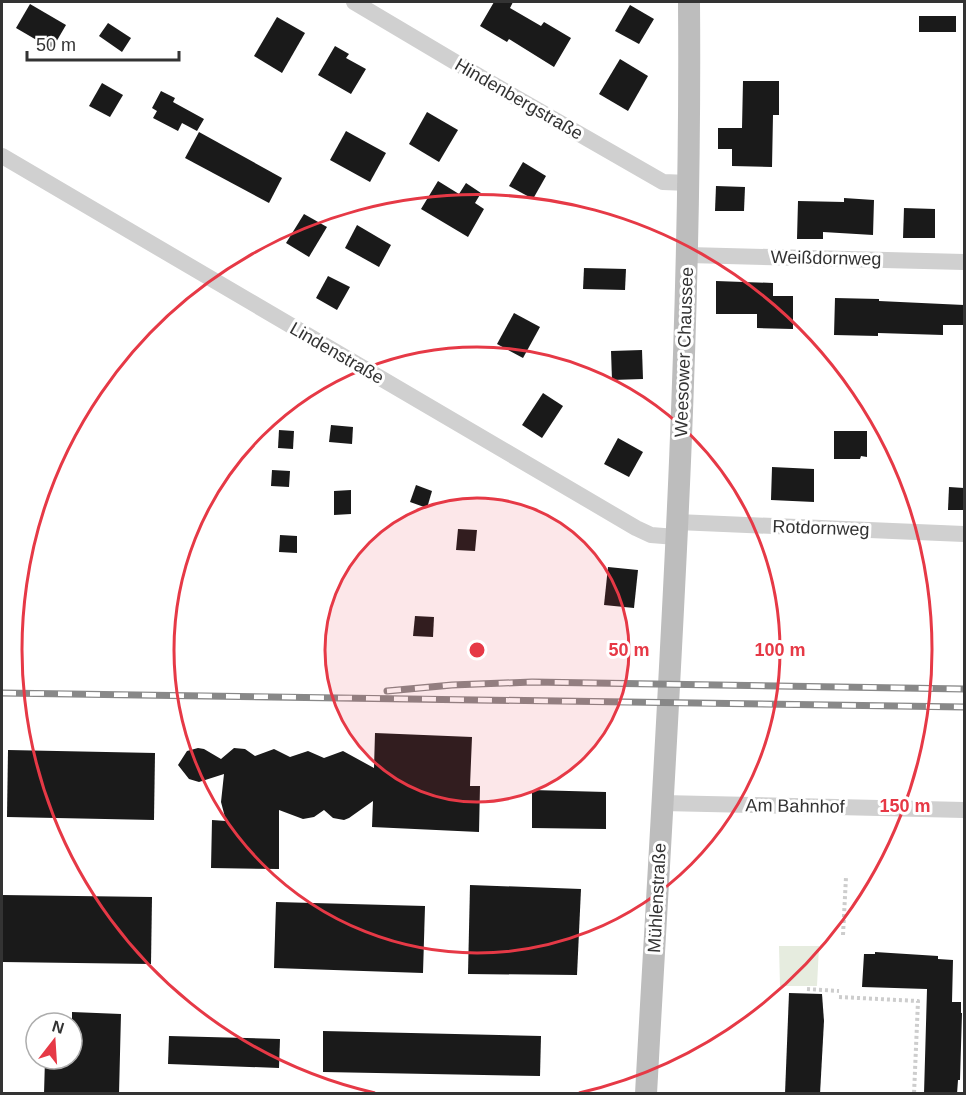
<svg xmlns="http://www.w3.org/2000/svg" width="966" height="1095" font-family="Helvetica,sans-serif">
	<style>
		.green { fill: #e6ecdf }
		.building { fill: #1a1a1a }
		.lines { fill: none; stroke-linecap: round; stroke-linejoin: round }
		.path { stroke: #cdcdcd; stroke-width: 4; stroke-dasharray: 3 3; stroke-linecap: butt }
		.street { stroke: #d0d0d0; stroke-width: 16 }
		.secondary { stroke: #bdbdbd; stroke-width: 22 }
		.rail-casing { stroke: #888; stroke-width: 7 }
		.rail { stroke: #fff; stroke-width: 4.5; stroke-dasharray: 14; stroke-linecap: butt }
		.ring { fill: none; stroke: #e63946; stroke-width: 3 }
		.labels { text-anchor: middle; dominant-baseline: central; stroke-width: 6; stroke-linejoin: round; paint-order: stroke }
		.street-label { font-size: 18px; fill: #333; stroke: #fff }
		.centre { fill: #e63946; stroke: #fff; stroke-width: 3 }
		.ring-label { font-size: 18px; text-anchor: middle; font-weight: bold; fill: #e63946; stroke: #fff; stroke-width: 6; stroke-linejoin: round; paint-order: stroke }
	</style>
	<rect width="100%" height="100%" fill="#fff"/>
	<polygon class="green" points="779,946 819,946 817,986 780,986"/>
	<g class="building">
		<polygon points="494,2 513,2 510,8 541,26 544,22 571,38 554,67 509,39 507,42 480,26"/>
		<polygon points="30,4 66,25 52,49 16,28"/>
		<polygon points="630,5 654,19 639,44 615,31"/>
		<rect x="919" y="16" width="37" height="16"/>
		<polygon points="277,17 305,33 282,73 254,56"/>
		<polygon points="108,23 131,38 122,52 99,36"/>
		<polygon points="335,46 349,54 346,58 366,69 351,94 318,75"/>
		<polygon points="620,59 648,76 628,111 599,94"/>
		<polygon points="743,81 779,81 779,115 773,115 772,167 732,166 732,149 718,149 718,128 742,128"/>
		<polygon points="102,83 123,95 110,117 89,106"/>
		<polygon points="161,91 175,98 173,102 204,119 197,131 182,123 178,131 153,118 157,111 152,108"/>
		<polygon points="427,112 458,130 439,162 409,144"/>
		<polygon points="346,131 386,153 370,182 330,160"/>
		<polygon points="199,132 282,178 269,203 185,158"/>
		<polygon points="523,162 546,176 533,199 509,186"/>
		<polygon points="438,181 459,194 466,183 481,193 475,203 484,209 468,237 421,209"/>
		<polygon points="716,186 745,187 744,211 715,211"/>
		<polygon points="844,198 874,200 873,235 823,232 823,239 797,239 798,201 844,202"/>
		<polygon points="904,208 935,209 935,238 903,238"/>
		<polygon points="304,214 327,227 309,257 286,243"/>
		<polygon points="357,225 391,245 379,267 345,248"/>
		<polygon points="584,268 626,269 625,290 583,289"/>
		<polygon points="328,276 350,287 337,310 316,298"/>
		<polygon points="716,281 773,283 773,296 793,296 793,329 757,328 757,314 716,314"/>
		<polygon points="835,298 879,299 879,301 964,305 964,325 943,325 943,335 878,333 878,336 834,335"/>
		<polygon points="514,313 540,327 523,358 497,344"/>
		<polygon points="642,350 643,379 612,380 611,351"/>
		<polygon points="543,393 563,406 542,438 522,425"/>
		<polygon points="331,425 353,427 352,444 329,442"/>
		<polygon points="279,430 294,431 293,449 278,448"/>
		<polygon points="834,431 867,431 867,457 861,456 860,459 834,459"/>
		<polygon points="618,438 643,452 629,477 604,464"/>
		<polygon points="772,467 814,469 814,502 771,500"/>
		<polygon points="272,470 290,471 289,487 271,486"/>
		<polygon points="416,485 432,491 427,508 410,502"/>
		<polygon points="949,487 964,488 964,510 948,510"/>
		<polygon points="351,490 351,514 334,515 334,491"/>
		<polygon points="458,529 477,530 475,551 456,550"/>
		<polygon points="280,535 297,536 297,553 279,552"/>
		<polygon points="608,567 638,570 634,608 604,605"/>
		<polygon points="415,616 434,617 433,637 413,636"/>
		<polygon points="375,733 472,737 470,786 480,786 479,832 372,827 373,801 349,818 344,820 333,818 324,810 314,817 303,819 279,810 279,869 211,868 212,820 226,821 221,802 224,774 199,782 189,779 178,765 187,751 198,748 204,749 221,759 234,748 245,749 255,756 274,749 290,757 308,751 324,758 343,751 374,768"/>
		<polygon points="8,750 155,753 154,820 7,817"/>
		<polygon points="532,790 606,792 606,829 532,828"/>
		<polygon points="470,885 581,889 577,975 468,974"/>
		<polygon points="2,895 152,897 151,964 2,962"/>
		<polygon points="276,902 425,906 423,973 274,968"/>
		<polygon points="875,952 938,956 938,959 953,960 952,1002 961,1002 961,1013 962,1013 960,1080 958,1080 957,1094 924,1094 927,989 862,987 864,954 875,954"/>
		<polygon points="789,993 822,994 824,1021 820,1094 785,1094"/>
		<polygon points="72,1012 121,1014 119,1094 44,1094 45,1059 72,1059"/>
		<polygon points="323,1031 541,1036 540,1076 323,1072"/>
		<polygon points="169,1036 280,1039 279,1068 168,1064"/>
	</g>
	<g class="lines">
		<g class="path">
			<polyline points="843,935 846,877"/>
			<polyline points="807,989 839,991"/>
			<polyline points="839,997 918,1001 914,1094"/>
		</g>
		<g class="street">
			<polyline points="354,2 482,78 663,182 689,183"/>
			<polyline points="2,156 636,528 651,535 676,537"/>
			<polyline points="688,255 964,262"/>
			<polyline points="677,522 964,534"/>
			<polyline points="662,803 964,810"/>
		</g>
		<path class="secondary" d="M646,1094C666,730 692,366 689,2"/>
		<defs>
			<g id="rail">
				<polyline points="387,691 452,685 532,682 964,689"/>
				<polyline points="2,693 964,707"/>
			</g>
		</defs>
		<use href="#rail" class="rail-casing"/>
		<use href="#rail" class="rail"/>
	</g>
	<circle cx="477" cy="650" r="152" fill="#e63946" fill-opacity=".12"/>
	<g class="ring">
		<circle cx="477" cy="650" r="152"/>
		<circle cx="477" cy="650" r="303"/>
		<path d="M375 1093A455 455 0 1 1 579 1093"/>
	</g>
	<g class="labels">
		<g class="street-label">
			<text transform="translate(519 99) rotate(30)">Hindenbergstraße</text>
			<text transform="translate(826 258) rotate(1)">Weißdornweg</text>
			<text transform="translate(684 352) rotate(-88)">Weesower Chaussee</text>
			<text transform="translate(337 353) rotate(30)">Lindenstraße</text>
			<text transform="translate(821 528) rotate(2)">Rotdornweg</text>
			<text transform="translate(795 806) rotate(1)">Am Bahnhof</text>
			<text transform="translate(657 898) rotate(-87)">Mühlenstraße</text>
		</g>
	</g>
	<circle cx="477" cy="650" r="9" class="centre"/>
	<g class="ring-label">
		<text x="629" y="656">50 m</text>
		<text x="780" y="656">100 m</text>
		<text x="905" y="812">150 m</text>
	</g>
	<rect width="966" height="1095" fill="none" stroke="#333333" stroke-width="6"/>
	<g transform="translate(54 1041) rotate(17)"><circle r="28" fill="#ffffff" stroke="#adadad" stroke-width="1.5"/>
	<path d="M0-4.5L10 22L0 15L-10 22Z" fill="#e63946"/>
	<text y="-9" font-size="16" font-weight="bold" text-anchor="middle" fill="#333333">N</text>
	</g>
	<path d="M27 51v9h152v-9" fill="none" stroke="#333333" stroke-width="3"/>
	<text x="36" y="51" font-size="18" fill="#333333" stroke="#ffffff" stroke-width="4.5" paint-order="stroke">50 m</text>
</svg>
